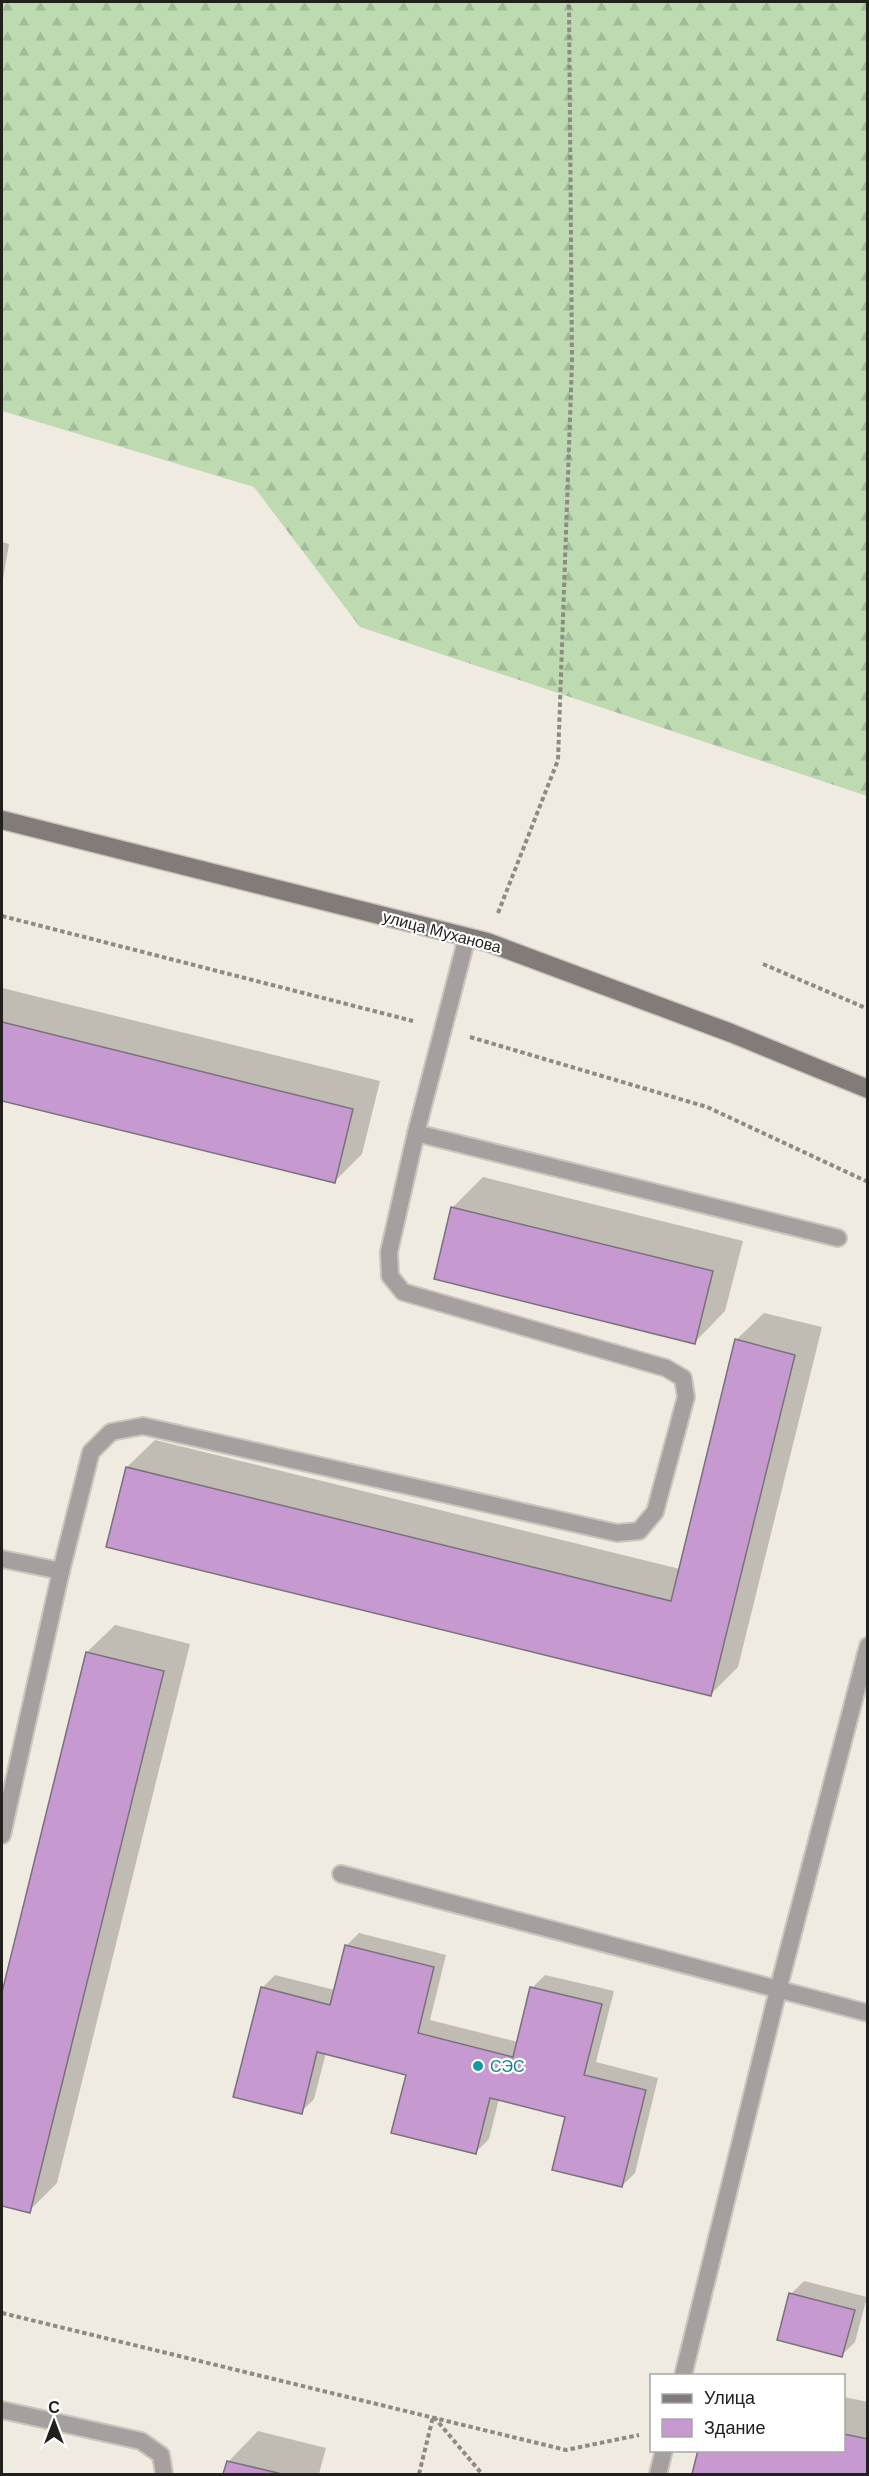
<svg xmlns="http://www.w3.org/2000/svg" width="869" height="2476" font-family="Arial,sans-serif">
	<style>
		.forest { fill: url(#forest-firs) }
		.shadow { fill: #0003 }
		.building { fill: #c699d1; stroke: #79727b; stroke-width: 1.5 }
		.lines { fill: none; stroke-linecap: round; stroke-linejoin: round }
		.lane-casing { stroke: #cbc6bd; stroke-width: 20 }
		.secondary-casing { stroke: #cbc6bd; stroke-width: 21 }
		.path { stroke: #8e8b83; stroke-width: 4; stroke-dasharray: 4.5 3; stroke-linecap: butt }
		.lane { stroke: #a59f9f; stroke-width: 16 }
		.secondary { stroke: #837b7a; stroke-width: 18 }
		.culture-dot { fill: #0f9aa8; stroke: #fff; stroke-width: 2 }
		.labels { text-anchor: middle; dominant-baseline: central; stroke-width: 4.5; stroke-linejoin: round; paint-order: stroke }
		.street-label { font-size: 16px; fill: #22201c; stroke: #fff }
		.culture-label { font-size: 16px; fill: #0d838f; stroke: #fff; text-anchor: start }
	</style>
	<defs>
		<pattern id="forest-firs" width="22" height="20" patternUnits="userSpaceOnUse" patternTransform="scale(1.5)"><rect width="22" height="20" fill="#bddab1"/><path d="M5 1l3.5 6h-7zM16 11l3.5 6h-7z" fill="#a2bb98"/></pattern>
	</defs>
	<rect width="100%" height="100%" fill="#f0ebe0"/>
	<polygon class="forest" points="2,2 867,2 867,796 360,627 254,487 2,411"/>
	<g class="shadow">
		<polygon points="2,542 9,544 2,585"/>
		<polygon points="2,988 380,1081 362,1154 334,1182 2,1099"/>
		<polygon points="483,1177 743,1241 725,1311 695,1342 453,1207"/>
		<polygon points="764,1313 822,1327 738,1667 711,1694 108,1546 127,1467 155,1440 680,1569 736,1340"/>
		<polygon points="115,1625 190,1644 57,2183 29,2211 2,2204 2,1998 87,1652"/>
		<polygon points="359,1933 446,1955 430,2020 518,2042 532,1988 545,1975 614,1991 596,2062 658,2078 635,2173 622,2186 567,2116 499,2099 489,2139 476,2152 408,2073 326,2053 314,2099 301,2112 262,1988 275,1975 335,1990 346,1946"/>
		<polygon points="804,2281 867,2297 855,2342 842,2355 791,2294"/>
		<polygon points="844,2397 868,2402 868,2474 694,2474 700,2450 844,2450"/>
		<polygon points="258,2431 326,2448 319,2474 225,2474 228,2462"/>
	</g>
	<g class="building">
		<polygon points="2,1022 353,1109 335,1183 2,1101"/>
		<polygon points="451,1207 713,1271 695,1344 434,1279"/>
		<polygon points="735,1339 795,1355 711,1696 106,1547 126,1467 671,1601"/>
		<polygon points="86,1652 164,1671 30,2213 2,2206 2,1992"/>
		<polygon points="345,1945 434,1967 418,2033 513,2057 530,1987 602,2004 584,2075 646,2090 622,2187 552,2170 565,2117 490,2098 476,2154 391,2133 406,2075 317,2052 302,2114 233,2097 261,1987 330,2005"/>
		<polygon points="789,2293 855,2310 842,2357 777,2340"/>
		<polygon points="844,2434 868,2439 868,2474 692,2474 698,2450 844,2450"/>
		<polygon points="227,2461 282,2474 223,2474"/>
	</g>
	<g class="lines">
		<defs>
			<g id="lane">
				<polyline points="416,1133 838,1238"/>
				<polyline points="2,1559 61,1571 91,1452 111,1432 143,1426 617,1533 639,1531 655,1512 686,1397 683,1378 666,1368 403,1292 390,1276 389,1252 416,1133 467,937"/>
				<polyline points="2,1835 61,1571"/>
				<polyline points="341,1874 868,2013"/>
				<polyline points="683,2376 778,1990 868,1646"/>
				<polyline points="2,2410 141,2441 161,2455 164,2474"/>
				<polyline points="658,2474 664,2450"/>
			</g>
			<polyline id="secondary" points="2,820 487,942 731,1033 868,1089"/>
		</defs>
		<use href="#lane" class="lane-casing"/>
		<use href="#secondary" class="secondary-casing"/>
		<g class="path">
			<polyline points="498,913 558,760 572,362 569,2"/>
			<polyline points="2,916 413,1021"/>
			<polyline points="763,964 868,1009"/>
			<polyline points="470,1037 707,1107 868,1182"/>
			<polyline points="2,2313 566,2450 639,2435"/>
			<polyline points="434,2417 482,2474"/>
			<polyline points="419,2474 433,2417"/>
		</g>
		<use href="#lane" class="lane"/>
		<use href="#secondary" class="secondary"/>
	</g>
	<circle class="culture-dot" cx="478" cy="2066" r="6"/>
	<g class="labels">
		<g class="street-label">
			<text transform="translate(442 932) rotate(15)">улица Муханова</text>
		</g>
		<g class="culture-label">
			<text x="490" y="2066">СЭС</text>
		</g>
	</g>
	<rect width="869" height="2476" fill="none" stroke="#22201c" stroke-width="6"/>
	<rect x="650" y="2374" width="195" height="78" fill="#ffffff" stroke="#a7a6a4" stroke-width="1.5"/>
	<rect x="662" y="2394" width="30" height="9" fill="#837b7a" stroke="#a7a6a4" stroke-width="1.5"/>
	<text x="704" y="2404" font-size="18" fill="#22201c">Улица</text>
	<rect x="662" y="2419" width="30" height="18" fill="#c699d1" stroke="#a7a6a4" stroke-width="1.5"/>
	<text x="704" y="2434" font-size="18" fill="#22201c">Здание</text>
	<g transform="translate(54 2422)" stroke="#ffffff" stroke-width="4.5" paint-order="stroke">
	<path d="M0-4.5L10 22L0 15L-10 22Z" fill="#22201c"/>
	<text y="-9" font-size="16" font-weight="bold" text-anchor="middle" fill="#22201c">С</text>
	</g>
</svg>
